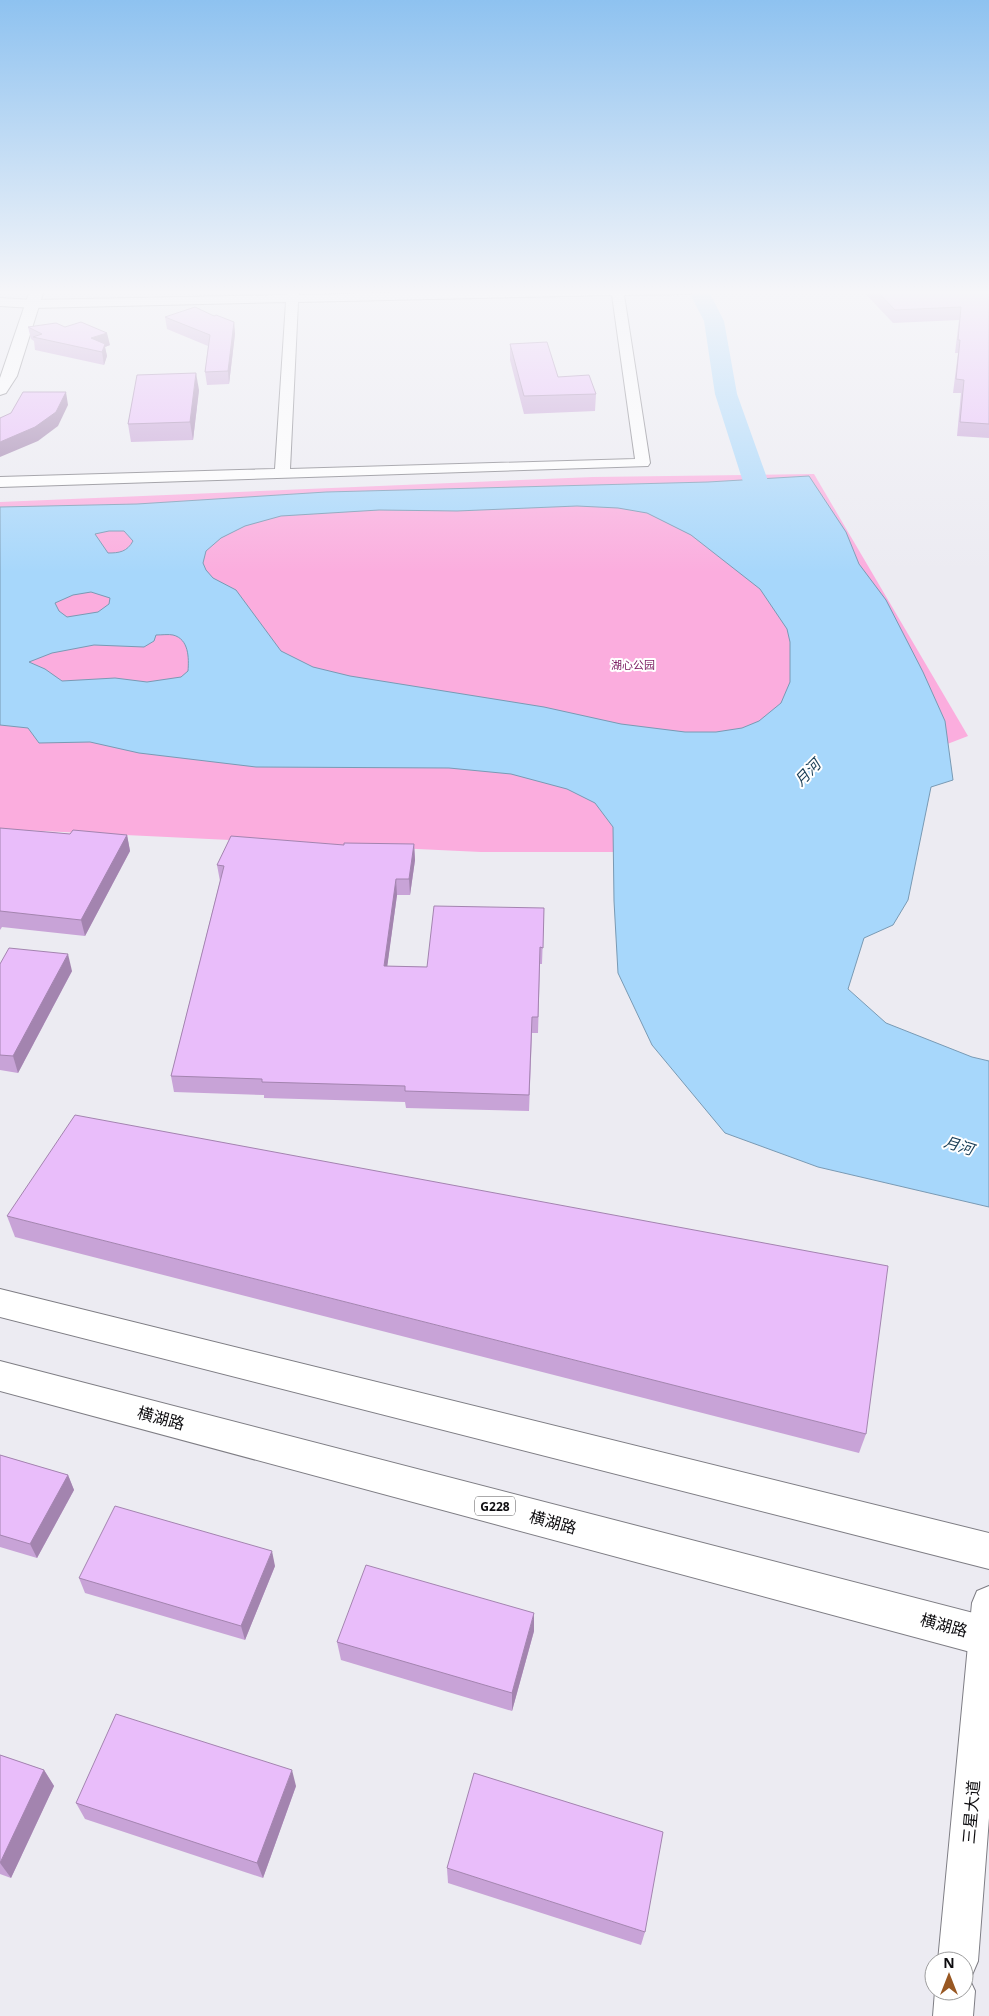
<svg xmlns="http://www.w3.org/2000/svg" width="989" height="2016" font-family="'Open Sans','Noto Sans SC',sans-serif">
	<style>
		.green { fill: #fbadde }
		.water { fill: #a7d7fb; stroke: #799ab4; fill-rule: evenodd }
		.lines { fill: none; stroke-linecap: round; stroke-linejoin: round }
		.river { fill: #a7d7fb; fill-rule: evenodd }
		.minor-casing { stroke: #7e7d84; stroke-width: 2 }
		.major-casing { stroke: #7e7d84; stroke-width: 2 }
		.highway-casing { stroke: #7e7d84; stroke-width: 2 }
		.minor { fill: #fff; fill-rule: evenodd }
		.major { fill: #fff; fill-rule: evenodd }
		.highway { fill: #fff; fill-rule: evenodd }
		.wall { fill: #c8a3d7 }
		.shaded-wall { fill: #a384af }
		.building { fill: #e9bdfa; stroke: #a384af }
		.labels { text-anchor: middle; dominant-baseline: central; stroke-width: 4; stroke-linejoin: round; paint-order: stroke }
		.far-park-label { font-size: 11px; fill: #7a1b60; stroke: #fff }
		.shield { fill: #fff; stroke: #565557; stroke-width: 1 }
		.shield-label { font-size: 12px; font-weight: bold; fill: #0d0c0f }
		.water-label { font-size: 15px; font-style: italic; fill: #1c4058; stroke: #fff }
		.near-street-label { font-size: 16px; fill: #0d0c0f; stroke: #fff }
	</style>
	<rect width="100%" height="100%" fill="#ecebf2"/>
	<polygon class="green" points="814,474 968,736 669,852 481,852 0,829 0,502 593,477"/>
	<path class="water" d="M809,476L846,532L859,564L886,600L923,672L945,721L953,780L931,787L908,900L893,925L864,938L848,989L886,1023L972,1057L989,1061V1207L818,1167L725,1133L652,1045L618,973L614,901L613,827L595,803L567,789L511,774L449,768L256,767L139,753L90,742L39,743L28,728L0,725V507L137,504L326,492L708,482ZM577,506L618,508L647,513L691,535L760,589L787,629L790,642V682L781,703L759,721L742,728L716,732H685L621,724L544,707L350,676L313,667L281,651L236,590L213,578L206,570L203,563L206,551L221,538L245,526L281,516L379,510L457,511ZM109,531H124L133,541C127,552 119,553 108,553L95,534ZM91,592L110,598L109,604L98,612L67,617L59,611L55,603L73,595ZM156,635C161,635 169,634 173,635C189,639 189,658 188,671L181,677L147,682L115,678L62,681L45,669L29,662L52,653L94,645L144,647L154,641Z"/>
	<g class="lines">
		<polygon class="river" points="688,290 708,290 724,321 737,394 778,509 792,528 788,534 779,536 770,534 752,510 715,394 704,321"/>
		<defs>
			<g id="minor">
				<path d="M288,290H298L299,295L508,290H696L690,294L624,295L650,463L648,466L0,487V477L275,469L286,302L33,308L0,306V298L33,300L287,295ZM612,295L635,459L290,469L298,302Z"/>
				<polygon points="989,1586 989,1818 978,1961 972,1975 968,1976 975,1991 973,2016 933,2016 935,1991 964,1991 964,1961 938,1961 972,1603 977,1591"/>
			</g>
			<polygon id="major" points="30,290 44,290 17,376 6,393 0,395 0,378"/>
			<g id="highway">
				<polygon points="0,1289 989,1533 989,1569 0,1317"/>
				<polygon points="0,1361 989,1617 989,1657 0,1391"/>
			</g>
		</defs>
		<use href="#minor" class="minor-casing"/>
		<use href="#major" class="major-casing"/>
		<use href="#highway" class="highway-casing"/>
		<use href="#minor" class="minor"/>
		<use href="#major" class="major"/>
		<use href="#highway" class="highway"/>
	</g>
	<g class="wall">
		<polygon points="862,290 985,290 989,294 989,438 957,436 961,393 953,393 958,353 955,353 959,320 893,323"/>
		<polygon points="214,316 234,322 235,334 229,384 207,385 205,372 208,346 167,329 165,317"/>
		<polygon points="28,327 110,345 105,347 107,356 104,365 35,350 34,341 31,339"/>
		<polygon points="510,344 558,377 596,394 595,411 524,414 510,360"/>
		<polygon points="199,390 193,440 131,442 128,424"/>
		<polygon points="0,828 70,834 127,835 130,851 85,936 2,927 0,930"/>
		<polygon points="414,844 415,860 410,895 397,895 387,966 427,967 544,908 542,964 540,964 538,1033 532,1033 529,1111 406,1108 405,1102 264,1098 264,1095 174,1092 171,1076 220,881 217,865 344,845"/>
		<polygon points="0,964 72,971 18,1073 0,1070"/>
		<polygon points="7,1216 866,1434 859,1453 15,1237"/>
		<polygon points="0,1455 68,1475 74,1490 37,1558 0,1547"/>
		<polygon points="275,1566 245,1640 85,1593 79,1578"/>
		<polygon points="534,1631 512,1711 341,1660 337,1642"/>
		<polygon points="0,1755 44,1770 54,1786 11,1878 0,1874"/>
		<polygon points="296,1786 263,1878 85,1819 76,1803"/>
		<polygon points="447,1868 645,1932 641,1945 448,1883"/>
	</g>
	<g class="shaded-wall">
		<polygon points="234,322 235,334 229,384 228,371"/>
		<polygon points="107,333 110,345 105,347 107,356 104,365 102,352 104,347 93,350 91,338"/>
		<polygon points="196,373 199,390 193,440 190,422"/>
		<polygon points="66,392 68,405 58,426 38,441 0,457 0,442"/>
		<polygon points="127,835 130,851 85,936 81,920"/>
		<polygon points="414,844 415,860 410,895 409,879"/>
		<polygon points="396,879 397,895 385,983 384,966"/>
		<polygon points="68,954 72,971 18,1073 13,1056"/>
		<polygon points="68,1475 74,1490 37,1558 30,1544"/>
		<polygon points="272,1551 275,1566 245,1640 241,1626"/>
		<polygon points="534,1613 534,1631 512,1711 512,1693"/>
		<polygon points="44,1770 54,1786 11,1878 0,1863"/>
		<polygon points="292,1770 296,1786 263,1878 257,1863"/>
	</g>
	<g class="building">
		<polygon points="876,290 985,290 989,294 989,424 960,422 964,380 956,379 960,340 958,340 961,307 895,310"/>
		<polygon points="195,307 214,316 216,315 234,322 228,371 205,372 210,335 165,317"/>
		<polygon points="81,322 107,333 91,338 105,344 102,352 33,337 42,334 28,327 56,323 65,327"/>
		<polygon points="547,342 558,377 589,375 596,394 524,396 510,344"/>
		<polygon points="196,373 190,422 128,424 137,375"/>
		<polygon points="23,392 66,392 56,412 35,427 0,442 0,418 11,413"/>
		<polygon points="0,828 70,834 73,830 127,835 81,920 0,911"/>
		<polygon points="231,836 344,845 344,843 414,844 409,879 396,879 384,966 427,967 434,906 544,908 543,948 540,947 538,1017 532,1017 529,1095 405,1091 405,1086 262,1082 262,1079 171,1076 224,866 217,865"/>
		<polygon points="9,948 68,954 13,1056 0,1055 0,964"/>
		<polygon points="75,1115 888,1266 866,1434 7,1216"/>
		<polygon points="0,1455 68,1475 30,1544 0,1535"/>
		<polygon points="115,1506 272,1551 241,1626 79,1578"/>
		<polygon points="366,1565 534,1613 512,1693 337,1642"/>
		<polygon points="116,1714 292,1770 257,1863 76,1803"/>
		<polygon points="0,1755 44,1770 0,1863"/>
		<polygon points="474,1773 663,1832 645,1932 447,1868"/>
	</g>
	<linearGradient id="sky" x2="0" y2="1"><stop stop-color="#8ec2f0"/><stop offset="0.51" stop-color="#f6f6f9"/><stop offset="1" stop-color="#f6f6f9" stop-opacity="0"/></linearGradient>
	<rect width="989" height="573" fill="url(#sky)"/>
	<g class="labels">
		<g class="far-park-label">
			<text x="633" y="664">湖心公园</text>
		</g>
		<rect class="shield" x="475" y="1496.5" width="40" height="19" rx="4"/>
		<g class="shield-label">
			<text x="495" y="1506">G228</text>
		</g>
		<g class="water-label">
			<text transform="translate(807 772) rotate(-46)">月河</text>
			<text transform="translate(959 1145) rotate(17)">月河</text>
		</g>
		<g class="near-street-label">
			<text transform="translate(161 1418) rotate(15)">横湖路</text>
			<text transform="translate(553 1522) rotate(15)">横湖路</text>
			<text transform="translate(944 1625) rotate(15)">横湖路</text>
			<text transform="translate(971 1812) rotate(-85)">三星大道</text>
		</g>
	</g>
	<g transform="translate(949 1976)"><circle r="24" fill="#ffffff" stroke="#9e9e9f"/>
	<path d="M0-4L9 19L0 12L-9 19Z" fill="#985722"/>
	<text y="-8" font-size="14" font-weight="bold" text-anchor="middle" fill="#0d0c0f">N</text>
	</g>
</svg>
